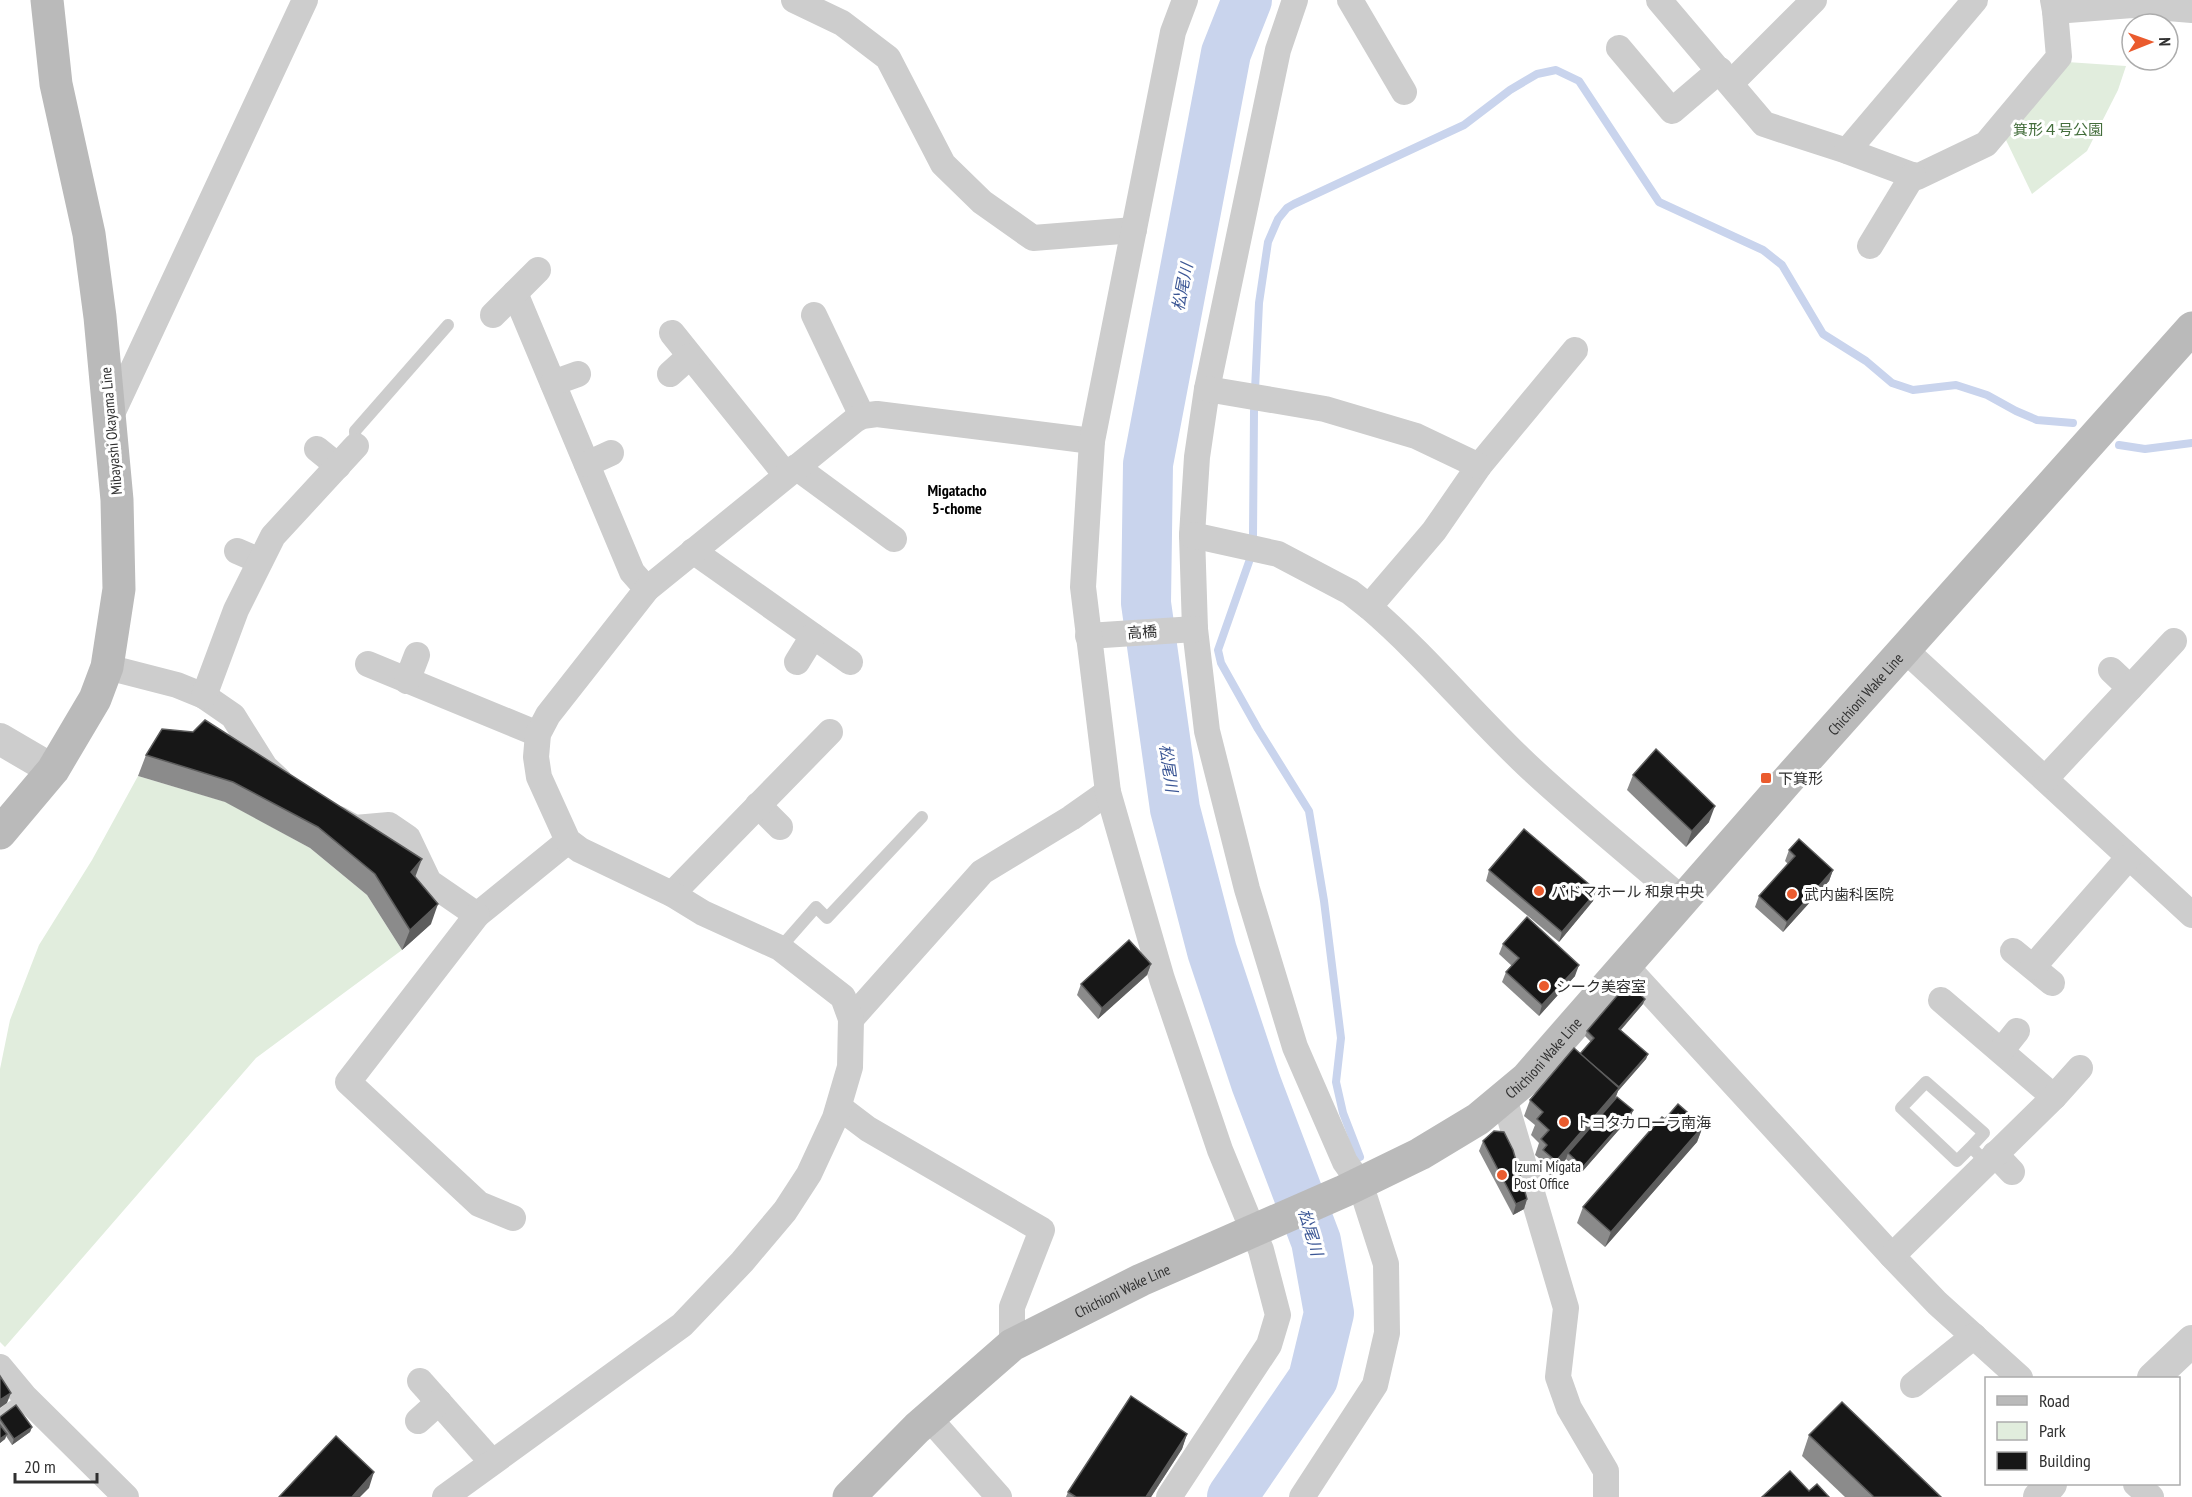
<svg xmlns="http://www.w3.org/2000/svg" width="2192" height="1497" font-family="'PT Sans Narrow','Noto Sans JP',sans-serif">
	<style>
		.green { fill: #e1eddd }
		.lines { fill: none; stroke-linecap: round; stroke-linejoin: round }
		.stream { stroke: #c9d4ed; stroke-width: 8 }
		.river { stroke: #c9d4ed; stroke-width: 50 }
		.service { stroke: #cdcdcd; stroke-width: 12 }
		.minor { stroke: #cdcdcd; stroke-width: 26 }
		.tertiary { stroke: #cdcdcd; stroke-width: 32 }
		.secondary { stroke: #bababa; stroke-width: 33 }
		.wall { fill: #8b8b8b }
		.shaded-wall { fill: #5d5d5d }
		.building { fill: #171717; stroke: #5d5d5d; stroke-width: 1.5 }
		.poi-dot { fill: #ea5b2e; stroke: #fff; stroke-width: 2 }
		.labels { text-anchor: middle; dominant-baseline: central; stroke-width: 6; stroke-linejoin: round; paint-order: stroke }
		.park-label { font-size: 15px; fill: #436d3b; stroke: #fff }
		.street-label { font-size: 15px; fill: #303030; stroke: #fff }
		.poi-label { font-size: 15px; fill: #303030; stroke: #fff; text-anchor: start }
		.water-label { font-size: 16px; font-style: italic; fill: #3b5695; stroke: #fff }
		.neighbourhood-label { font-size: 16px; font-weight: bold; fill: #000; stroke: #fff }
	</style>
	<rect width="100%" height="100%" fill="#fff"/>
	<g class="green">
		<polygon points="2067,62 2126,66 2118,90 2087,151 2032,194 2004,136"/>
		<polygon points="138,776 226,802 310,848 367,895 402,950 256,1058 5,1347 0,1342 0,1069 10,1020 39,945 92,860"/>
	</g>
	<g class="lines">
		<g class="stream">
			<polyline points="2119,445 2145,449 2192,443"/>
			<polyline points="1253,536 1254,412 1259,303 1268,242 1278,219 1287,208 1294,204 1464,125 1510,90 1537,74 1556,70 1579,81 1659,202 1763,250 1782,265 1823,334 1866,361 1892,383 1913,390 1956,385 1987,395 2016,411 2037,420 2073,423"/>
			<polyline points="1250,559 1218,650 1221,663 1258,729 1309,811 1324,901 1341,1038 1336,1082 1343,1113 1360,1157"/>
		</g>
		<polyline class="river" points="1232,1497 1313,1379 1329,1313 1316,1241 1256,1083 1212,951 1175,809 1146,603 1148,464 1226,53 1247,0"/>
		<g class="service">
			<polyline points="356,446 355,431 448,325"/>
			<polyline points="780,948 816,907 827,918 922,817"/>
			<polyline points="1971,1147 1957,1161 1901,1108 1926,1082 1984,1133 1971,1147 1986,1162"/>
			<polyline points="0,1416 25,1397"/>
		</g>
		<g class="minor">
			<polyline points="794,0 842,23 888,58 943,164 982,202 1033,238 1134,230"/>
			<polyline points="1295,0 1278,50 1207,389 1197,457 1192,535 1195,629 1207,731 1247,889 1295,1047 1345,1162 1360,1183 1386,1264 1387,1333 1375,1385 1302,1497"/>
			<polyline points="1350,0 1404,92"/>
			<polyline points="1659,0 1764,124 1847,151 1917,177 1986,144 2059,57 2055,11"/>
			<polyline points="2053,0 2055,11 2132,5 2192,10"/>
			<polyline points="1619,48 1672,111 1720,70"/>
			<polyline points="1731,83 1814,0"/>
			<polyline points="1847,151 1975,0"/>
			<polyline points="1870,246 1913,175"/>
			<polyline points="515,293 632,572 647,589"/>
			<polyline points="493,315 538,270"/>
			<polyline points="814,315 862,416"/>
			<polyline points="672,333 786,475"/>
			<path d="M1575,350L1479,466L1434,531L1369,607C1426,656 1473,714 1527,765C1577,812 1631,855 1683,900"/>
			<polyline points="670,374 690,356"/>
			<polyline points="553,383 578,374"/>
			<polyline points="1207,389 1325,409 1416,436 1479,466"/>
			<polyline points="110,418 305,0"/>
			<polyline points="317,449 338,466"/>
			<polyline points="587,464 611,453"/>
			<polyline points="796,467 894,539"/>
			<polyline points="1192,535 1278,554 1350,592 1369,607"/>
			<polyline points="237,551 260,561"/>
			<polyline points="693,551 850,662"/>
			<polyline points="1088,636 1195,629"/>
			<polyline points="1904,649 2192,915"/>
			<polyline points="797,662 813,636"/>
			<polyline points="368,664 538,734"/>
			<polyline points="107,667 177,685 204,696 233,716 265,767 279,780"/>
			<polyline points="2111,670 2130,688"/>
			<polyline points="407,681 417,655"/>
			<polyline points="204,696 236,610 273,536 356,446"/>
			<polyline points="2045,779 2174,641"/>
			<polyline points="758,805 780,827"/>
			<polyline points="339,819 355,828 389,825 408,838 429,882 477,915 568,841"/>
			<polyline points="672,894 830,732"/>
			<polyline points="477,915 348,1082 479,1204 513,1218"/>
			<polyline points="2013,951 2052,983"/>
			<polyline points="1625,965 1892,1256 1937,1303 2020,1378"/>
			<polyline points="2033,967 2129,857"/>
			<polyline points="1941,1000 2054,1097"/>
			<polyline points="851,1019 982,872 1071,818 1108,792"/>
			<polyline points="2001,1051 2017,1031"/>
			<polyline points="1504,1098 1566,1308 1558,1377 1569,1408 1606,1471 1606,1497"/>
			<polyline points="839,1107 868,1129 1042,1230 1012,1307 1012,1345"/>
			<polyline points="1995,1154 2012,1172"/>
			<polyline points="1892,1256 2054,1097 2080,1068"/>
			<polyline points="0,1367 25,1397 126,1497"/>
			<polyline points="420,1381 492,1462"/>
			<polyline points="1913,1385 1974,1336"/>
			<polyline points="929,1418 999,1497"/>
			<polyline points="418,1421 439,1402"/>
			<polyline points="2136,1484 2151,1497"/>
			<polyline points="445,1497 682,1325 742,1262 785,1211 809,1174 835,1118 850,1067 851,1019 843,997 780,948 703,913 672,894 580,850 568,841 539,777 536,757 538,734 548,715 647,589 855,420 862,416 877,414 1092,441"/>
			<polyline points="1169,1497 1269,1345 1278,1315 1261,1250 1220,1150 1162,979 1108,792 1083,587 1092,441 1173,32 1185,0"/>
		</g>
		<g class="tertiary">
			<polyline points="0,739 53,770"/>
			<polyline points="2153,1378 2192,1341"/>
			<polyline points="2039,1497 2051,1484"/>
		</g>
		<g class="secondary">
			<polyline points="0,833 53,770 95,699 107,667 119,589 117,500 100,317 89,234 56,84 47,0"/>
			<path id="s1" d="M849,1497L917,1428L1012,1345L1141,1280L1344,1191L1420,1154L1478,1119L1526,1079L1786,782L2192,328"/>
		</g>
	</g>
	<g class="wall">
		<polygon points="162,729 415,877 431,924 402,950 367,895 310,848 225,802 138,776 146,755"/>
		<polygon points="1633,775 1709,822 1686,847 1627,790"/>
		<polygon points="1789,850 1833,870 1829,881 1783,932 1755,907 1759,896 1788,864 1785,861"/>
		<polygon points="1489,870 1593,901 1559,942 1486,881"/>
		<polygon points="1503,944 1575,976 1539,1016 1502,982 1506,972 1512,966 1499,954"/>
		<polygon points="1151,964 1147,975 1098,1019 1077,995 1081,984"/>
		<polygon points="1643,1004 1621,1030 1648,1054 1646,1059 1618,1091 1615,1100 1631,1116 1581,1173 1566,1159 1551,1177 1538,1165 1540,1159 1535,1155 1539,1143 1531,1135 1535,1125 1524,1116 1530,1100 1580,1054 1591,1042 1585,1036 1587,1031"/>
		<polygon points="1703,1126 1697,1142 1605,1247 1577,1223 1583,1207"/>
		<polygon points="1483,1141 1527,1199 1524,1209 1513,1215 1479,1151"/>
		<polygon points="0,1417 32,1427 30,1432 12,1445 6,1436 5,1439 0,1443"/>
		<polygon points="1187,1434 1182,1449 1151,1497 1066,1497 1068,1492"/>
		<polygon points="1809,1435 1941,1497 1845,1497 1802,1456"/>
	</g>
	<g class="shaded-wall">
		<polygon points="1715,806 1709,822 1686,847 1692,831"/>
		<polygon points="422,859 414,880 411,872"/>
		<polygon points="1833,870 1829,881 1783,932 1787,922"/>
		<polygon points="1597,891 1593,901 1559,942 1562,932"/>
		<polygon points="438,904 431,924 402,950 410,930"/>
		<polygon points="1151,964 1147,975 1098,1019 1102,1008"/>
		<polygon points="1579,965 1575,976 1539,1016 1542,1005"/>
		<polygon points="1645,999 1643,1004 1617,1034 1619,1029"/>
		<polygon points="1648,1054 1646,1059 1618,1091 1613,1103 1568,1153 1566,1159 1551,1177 1556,1161"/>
		<polygon points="1633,1110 1631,1116 1581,1173 1583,1167"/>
		<polygon points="1703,1126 1697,1142 1605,1247 1611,1232"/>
		<polygon points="1527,1199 1524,1209 1513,1215 1516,1204"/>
		<polygon points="11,1393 7,1403 0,1408 0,1400"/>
		<polygon points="32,1427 30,1432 12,1445 14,1439"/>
		<polygon points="7,1434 5,1439 0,1443 0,1439"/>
		<polygon points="1187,1434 1182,1449 1151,1497 1146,1497"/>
		<polygon points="374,1472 369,1488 360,1497 352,1497"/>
	</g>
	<g class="building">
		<polygon points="205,720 422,859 411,872 438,904 410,930 375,874 318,827 233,782 146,755 162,729 193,732"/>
		<polygon points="1656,749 1715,806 1692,831 1633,775"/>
		<polygon points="1524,829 1597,891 1562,932 1489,870"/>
		<polygon points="1799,839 1833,870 1787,922 1759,896 1795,856 1789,850"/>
		<polygon points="1527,917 1579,965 1542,1005 1506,972 1519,958 1503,944"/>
		<polygon points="1129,940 1151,964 1102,1008 1081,984"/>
		<polygon points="1628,983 1645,999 1619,1029 1648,1054 1619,1087 1580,1054 1594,1038 1587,1031"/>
		<polygon points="1574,1048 1619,1088 1556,1161 1543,1150 1547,1145 1541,1139 1549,1130 1537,1119 1543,1112 1530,1100"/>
		<polygon points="1617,1097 1633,1110 1583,1167 1568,1153"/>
		<polygon points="1678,1104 1703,1126 1611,1232 1583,1207 1662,1117 1665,1119"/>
		<polygon points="1494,1131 1504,1132 1513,1150 1527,1199 1516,1204 1483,1141"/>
		<polygon points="0,1376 11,1393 0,1400"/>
		<polygon points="1131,1396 1187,1434 1146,1497 1076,1497 1068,1492"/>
		<polygon points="1842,1402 1941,1497 1874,1497 1809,1435"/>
		<polygon points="16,1405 32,1427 14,1439 0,1419 0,1417"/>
		<polygon points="0,1425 7,1434 0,1439"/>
		<polygon points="336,1436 374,1472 352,1497 279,1497"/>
		<polygon points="1790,1471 1809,1491 1817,1484 1829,1497 1762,1497"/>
	</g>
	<g class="poi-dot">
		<rect x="1760" y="772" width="12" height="12" rx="3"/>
		<circle cx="1539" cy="891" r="6"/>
		<circle cx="1792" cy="894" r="6"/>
		<circle cx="1544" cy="986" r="6"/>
		<circle cx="1564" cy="1122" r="6"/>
		<circle cx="1502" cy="1175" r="6"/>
	</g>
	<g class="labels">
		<g class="park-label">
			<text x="2058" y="129">箕形４号公園</text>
		</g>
		<g class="street-label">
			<text transform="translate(111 431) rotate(-95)">Mibayashi Okayama Line</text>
			<text transform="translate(1142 632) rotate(-4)">高橋</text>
			<text stroke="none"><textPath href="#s1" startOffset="1317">Chichioni Wake Line</textPath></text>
			<text stroke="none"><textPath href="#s1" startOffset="831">Chichioni Wake Line</textPath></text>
			<text stroke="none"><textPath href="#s1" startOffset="346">Chichioni Wake Line</textPath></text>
		</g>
		<g class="poi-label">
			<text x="1778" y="778">下箕形</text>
			<text x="1551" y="891">パドマホール 和泉中央</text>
			<text x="1804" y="894">武内歯科医院</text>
			<text x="1556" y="986">シーク美容室</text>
			<text x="1576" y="1122">トヨタカローラ南海</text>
			<text x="1514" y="1166">Izumi Migata<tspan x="1514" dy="17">Post Office</tspan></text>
		</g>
		<g class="water-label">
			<text transform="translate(1182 287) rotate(-79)">松尾川</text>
			<text transform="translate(1169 768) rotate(82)">松尾川</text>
			<text transform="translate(1311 1232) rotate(73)">松尾川</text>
		</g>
		<g class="neighbourhood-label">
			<text x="957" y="490">Migatacho<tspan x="957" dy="18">5-chome</tspan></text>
		</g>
	</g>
	<rect x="1985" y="1377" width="195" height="108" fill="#ffffff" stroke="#acacac" stroke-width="1.5"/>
	<rect x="1997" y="1396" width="30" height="9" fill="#bababa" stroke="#acacac" stroke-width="1.5"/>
	<text x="2039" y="1407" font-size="18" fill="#303030">Road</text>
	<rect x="1997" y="1422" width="30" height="18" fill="#e1eddd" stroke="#acacac" stroke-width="1.5"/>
	<text x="2039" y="1437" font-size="18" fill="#303030">Park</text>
	<rect x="1997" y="1452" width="30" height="18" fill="#171717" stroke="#acacac" stroke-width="1.5"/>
	<text x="2039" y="1467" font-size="18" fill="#303030">Building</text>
	<g transform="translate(2150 42) rotate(89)"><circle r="28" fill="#ffffff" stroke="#acacac" stroke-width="1.5"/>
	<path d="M0-4.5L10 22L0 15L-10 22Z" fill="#ea5b2e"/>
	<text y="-9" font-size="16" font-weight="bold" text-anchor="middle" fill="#303030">N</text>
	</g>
	<path d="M15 1473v9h82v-9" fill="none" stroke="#303030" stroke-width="3"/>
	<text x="24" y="1473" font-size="18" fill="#303030" stroke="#ffffff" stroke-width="4.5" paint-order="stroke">20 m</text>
</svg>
